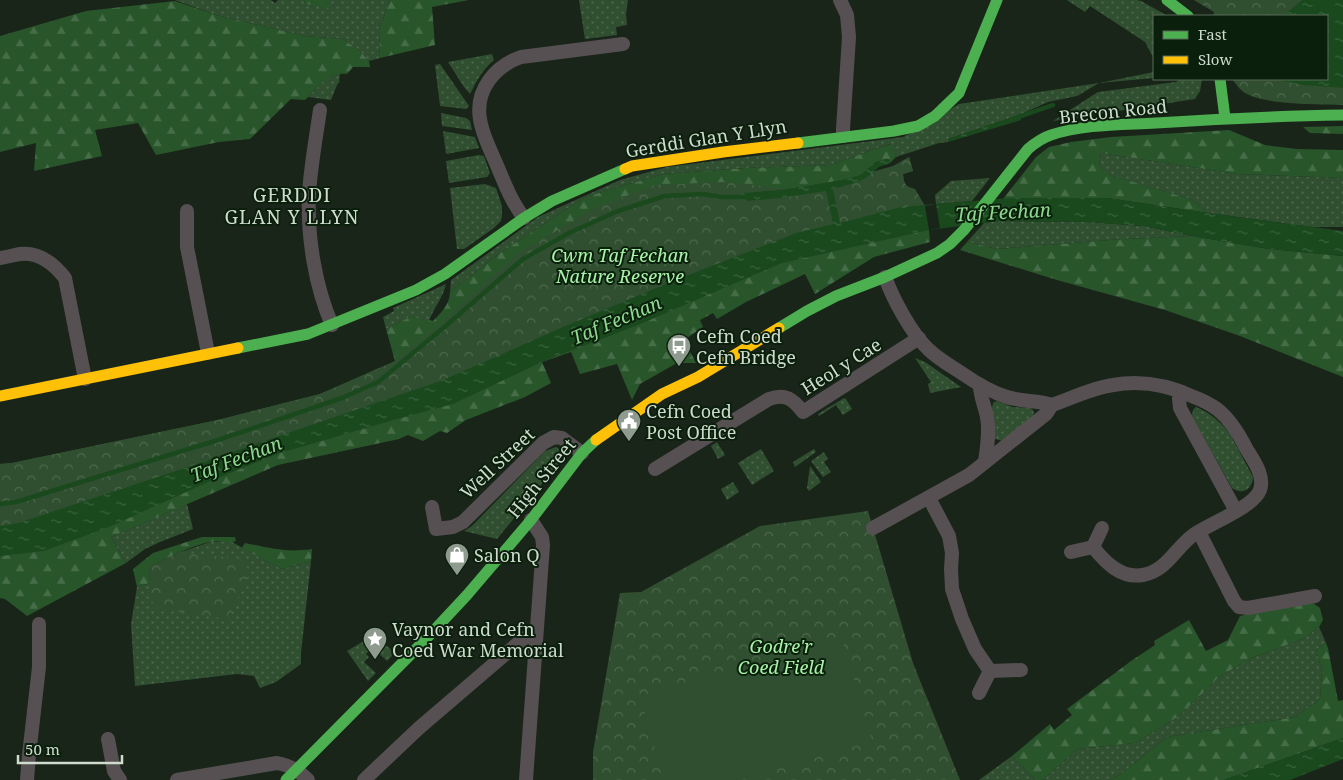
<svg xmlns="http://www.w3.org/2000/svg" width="1343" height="780" font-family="'Noto Serif',serif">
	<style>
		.grass { fill: url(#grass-dots) }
		.forest { fill: url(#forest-firs) }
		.park { fill: url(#park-crowns) }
		.pitch { fill: #304f30 }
		.water { fill: url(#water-ripples) }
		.pier { fill: #1a251a }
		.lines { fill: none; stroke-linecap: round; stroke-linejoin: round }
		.stream { stroke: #1a491e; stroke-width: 4.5 }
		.street { stroke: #565053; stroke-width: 14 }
		.fast { stroke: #4caf50; stroke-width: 11 }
		.slow { stroke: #ffc107; stroke-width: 11 }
		.labels { text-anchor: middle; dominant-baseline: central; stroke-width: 4; stroke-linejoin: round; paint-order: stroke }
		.street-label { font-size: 18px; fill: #cedbcd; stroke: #0b200c }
		.park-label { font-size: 18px; font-style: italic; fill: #a9f3a9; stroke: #0b200c }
		.poi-label { font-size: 18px; fill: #cedbcd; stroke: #0b200c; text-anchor: start }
		.neighbourhood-label { font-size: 19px; letter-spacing: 1px; fill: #cedbcd; stroke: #0b200c }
		.water-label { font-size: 19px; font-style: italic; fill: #8ed78e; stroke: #0b200c }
	</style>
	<defs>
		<pattern id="grass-dots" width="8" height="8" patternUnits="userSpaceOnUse" patternTransform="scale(1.25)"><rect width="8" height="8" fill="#304f30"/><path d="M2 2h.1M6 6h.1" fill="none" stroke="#4d684d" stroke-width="1.8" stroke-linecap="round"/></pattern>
		<pattern id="forest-firs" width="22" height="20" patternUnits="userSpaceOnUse" patternTransform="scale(1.25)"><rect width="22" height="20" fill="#28552a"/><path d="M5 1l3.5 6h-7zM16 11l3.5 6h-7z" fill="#466d48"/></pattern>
		<pattern id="park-crowns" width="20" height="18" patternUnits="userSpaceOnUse" patternTransform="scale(1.25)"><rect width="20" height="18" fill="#304f30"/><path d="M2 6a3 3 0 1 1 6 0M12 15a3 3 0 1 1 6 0" fill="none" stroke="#4d684d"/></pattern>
		<pattern id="water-ripples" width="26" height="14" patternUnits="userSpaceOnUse" patternTransform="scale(1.25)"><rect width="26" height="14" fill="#1a491e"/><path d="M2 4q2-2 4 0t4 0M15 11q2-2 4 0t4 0" fill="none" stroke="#3a633e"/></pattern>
	</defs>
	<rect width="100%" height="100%" fill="#1a251a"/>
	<g class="grass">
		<polygon points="175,0 271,0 275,3 278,0 304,0 305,4 329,7 329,0 390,0 379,30 380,58 369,61 359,50 343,39 305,36 216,15"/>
		<polygon points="579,0 628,0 626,14 627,25 616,27 617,35 585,39"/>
		<polygon points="1067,0 1137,0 1141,1 1166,15 1167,16 1154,16 1154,53 1153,57 1145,42 1090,6 1085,12"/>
		<path d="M492,54L494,60C483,69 477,80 470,94L464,87L448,62Z"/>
		<polygon points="440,64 469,106 466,109 440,106 435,65"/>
		<polygon points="1154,72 1154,78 1099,83 1077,96 1048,102 1019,115 948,139 948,142 939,143 896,157 890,144 869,151 831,165 746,168 663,174 585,197 500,253 450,292 451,280 538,217 620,180 667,167 903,137 959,104 1099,83"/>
		<polygon points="340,73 339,81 340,81 337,85 331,100 308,97 326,78"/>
		<polygon points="1180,79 1202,79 1200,91 1195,99 1053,121 1098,92 1176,82"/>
		<polygon points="441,113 466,118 470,121 472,130 442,126"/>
		<polygon points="443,131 475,137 479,148 446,154"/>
		<polygon points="1101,153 1237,174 1343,178 1343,227 1312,227 1208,213 1190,199 1109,175 1099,165"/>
		<polygon points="479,155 484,156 490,173 487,177 449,183 446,161"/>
		<polygon points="990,178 972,201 936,204 935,195 951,181"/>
		<polygon points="485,184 496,188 502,206 502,216 501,221 494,228 464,249 457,249 450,188"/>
		<polygon points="998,221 1087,222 1144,226 1192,236 1123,239 997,249 967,242 984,223"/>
		<path d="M446,284C443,298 434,307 429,321L410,317L386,329L383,317L394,311L393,308Z"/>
		<polygon points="915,358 925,362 961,387 930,393 928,384 931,382"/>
		<polygon points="844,398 846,399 852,409 843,415 836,405 819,416 818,414"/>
		<path d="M997,401L1013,407L1031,408L1034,412L1033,416L1003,441L995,439C993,430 989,409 994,402Z"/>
		<path d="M1196,407C1209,412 1222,423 1230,434L1253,477C1252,490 1242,495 1232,488L1192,416L1193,410Z"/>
		<polygon points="717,442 725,455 718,459 711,446"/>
		<polygon points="556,447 563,452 563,458 497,539 464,531 472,526 545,451"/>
		<polygon points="761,449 774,471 752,485 738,463"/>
		<polygon points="814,449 816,452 795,467 793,462"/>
		<polygon points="824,452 828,459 824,462 831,472 823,477 811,461"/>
		<polygon points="810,466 821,482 809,491 807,488"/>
		<polygon points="733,482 739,492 727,500 721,489"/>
		<polygon points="187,504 193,529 160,542 145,549 126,563 111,537"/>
		<polygon points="210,542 232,542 282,569 311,561 301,653 301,664 276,682 260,688 254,676 237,674 135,686 131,624 137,587 150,583 149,567 181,552"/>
		<polygon points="1319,627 1326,643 1316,650 1322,670 1320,699 1295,717 1167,737 1121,774 1111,780 1043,780 1077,749 1135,743 1179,716 1219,677 1249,659 1303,639"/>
		<polygon points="374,635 395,653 387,661 375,650 371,654 368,652 366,654 369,657 364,662 376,673 368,681 347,651"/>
		<polygon points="1012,756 1035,780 979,780"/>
	</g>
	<g class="forest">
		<polygon points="304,0 329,0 329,8 305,4"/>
		<polygon points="390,0 469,0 432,7 435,45 380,58 379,30"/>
		<path d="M175,1L216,15L305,36L343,39L359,50L369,61L370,67H353L347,74C327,71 318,88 305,100L291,99L250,139L219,142L156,155L138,123L95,130L102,156L34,171L36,143L0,152V36L86,11Z"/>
		<polygon points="1343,126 1343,134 1310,133 1303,127"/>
		<polygon points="1229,130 1265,145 1297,149 1343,150 1343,178 1237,174 1101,153 1099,165 1110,175 1190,199 1208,213 1107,198 1003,199 1036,157 1049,147 1071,142 1111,137"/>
		<path d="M891,144L896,157L890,163L888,159L876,162L861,175L843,180L788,189L683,203L865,185L909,157L913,171L903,174C904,184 905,187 915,189L929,230L930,242L874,257L815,294L805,274L746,302L717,319L713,313L700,320L703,327L684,340L696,363H677L640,384L632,400L617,364L580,374L571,352L542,362L551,383L525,397L466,420L447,433L440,431L423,441L408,435L399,439L278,465L111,537L126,563L27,616L5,599L0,598V464L12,463L218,420L320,394L395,361L386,329L410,317L433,321C441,313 450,304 450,292L500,253L585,197L663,174L746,168L831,165L869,151Z"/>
		<polygon points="1192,236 1269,249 1343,256 1343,377 1240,336 1165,310 1057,280 960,250 967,242 997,249 1123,239"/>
		<path d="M202,537H235L236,541C227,544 218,540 209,542C188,547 168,558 149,567L150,583L137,587L133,569L153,553Z"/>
		<path d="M245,543C270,548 286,553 312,549L311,561L282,569L242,548Z"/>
		<polygon points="1310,601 1320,608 1323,620 1319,627 1303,639 1249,659 1219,677 1179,716 1135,743 1077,749 1043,780 1035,780 1012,756 1050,724 1054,730 1072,715 1067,709 1131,661 1155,645 1154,641 1189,620 1206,651 1228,640 1240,616 1280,606"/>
		<polygon points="1326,643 1328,648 1338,701 1343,700 1343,738 1224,780 1111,780 1121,774 1167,737 1295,717 1320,699 1322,670 1316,650"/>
	</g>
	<g class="park">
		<path d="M1194,0H1343V105C1318,104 1265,105 1245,93C1239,89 1236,84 1232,79H1327V16H1213L1214,12Z"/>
		<path d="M909,157L913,171L903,174C904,184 905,187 915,189L925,206L929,230L782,263L638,325L542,362L453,404L397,419L277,454L206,483L109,527L44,551L0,556V464L12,463L218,420L320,394L396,361L438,326L518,254L592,209L655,185L725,182L788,189L843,180L893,166Z"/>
		<polygon points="868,511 913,663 960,780 593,780 593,752 620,593 641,592 760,526"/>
		<polygon points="181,552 242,559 250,572 228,619 153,608 149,567"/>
	</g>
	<polygon class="pitch" points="841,636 872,741 741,780 664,780 640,696"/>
	<g class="water">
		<polygon points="1302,0 1343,0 1343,88 1304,85 1271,79 1327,79 1327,16 1283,16"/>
		<polygon points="1019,115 1021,120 948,142 948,139"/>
		<polygon points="888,159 890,163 879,167 866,178 858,182 833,189 840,223 901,207 936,204 1011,198 1107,198 1208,213 1343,231 1343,256 1269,249 1192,236 1144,226 1087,222 998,221 929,230 782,263 638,325 542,362 453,404 397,419 277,454 206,483 109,527 44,551 0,556 0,526 18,523 206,461 443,380 563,327 668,283 796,233 833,224 826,191 781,198 747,201 744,193 788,189 843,180 861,175 876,162"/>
		<polygon points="1343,738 1343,759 1290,780 1224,780"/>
	</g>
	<polygon class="pier" points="936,204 940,228 929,230 925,206"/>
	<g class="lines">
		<g class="stream">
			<polyline points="1016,118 1053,105"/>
			<polyline points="0,504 16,502 218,440 342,398 378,382 448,324 523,259 569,233 618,211 665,196 702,194 722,197 752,197"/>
		</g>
		<g class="street">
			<polyline points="840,0 847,15 849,37 843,129 843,136"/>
			<path d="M320,110C316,137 311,165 309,193C307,236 315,286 332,325"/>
			<polyline points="187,211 187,247 208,353"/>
			<path d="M524,218C511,201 504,182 496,163C490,149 482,134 480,119C475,90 495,66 521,57L623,44"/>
			<path d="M0,258C7,257 14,255 20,254C39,252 54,264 65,278L85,379"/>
			<path d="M885,277C893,299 911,333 928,349C938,359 951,366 963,374C976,383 991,392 1007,397C1022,402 1037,400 1052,405"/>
			<path d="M980,385C980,397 985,406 987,417C990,432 987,447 985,462"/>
			<polyline points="1182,392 1179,399 1180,408 1236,511"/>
			<path d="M1052,405C1072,398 1092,388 1113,385C1141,380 1168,385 1194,397C1202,400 1210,404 1217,409C1230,419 1239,434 1246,448C1253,460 1265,475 1260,490C1253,508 1208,524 1192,536C1175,549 1166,571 1143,575C1121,579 1105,562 1093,547L1071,552"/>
			<path d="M655,469L769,399C785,393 793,399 803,412L919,338"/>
			<polyline points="929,498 949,536 952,553 951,569 952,589 962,619 975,649 990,671 979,693"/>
			<polyline points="432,507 436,529 453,527 463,522 543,443 554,437 562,438 582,453"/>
			<polyline points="873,528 969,475 1046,414 1052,405"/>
			<polyline points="1199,532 1234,601 1239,607 1248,608 1315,596"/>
			<polyline points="1093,547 1102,528"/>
			<polyline points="990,671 1021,670"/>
			<polyline points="108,739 114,771 120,780"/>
			<polyline points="27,780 29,755 39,667 39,624"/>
			<path d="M177,780L277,763C291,766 298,770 308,780"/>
			<polyline points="364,780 419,728 523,639 536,633"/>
			<polyline points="526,780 543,545 542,537 531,520"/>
		</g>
		<g class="fast">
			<polyline points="1167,0 1188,16"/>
			<polyline points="1220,79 1225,118"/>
			<polyline points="798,143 894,131 918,126 935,116 959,93 997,0"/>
			<path d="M779,328L807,311L836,296L885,277L937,253L950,244L964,230L1028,149C1035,143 1042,138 1051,135C1084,124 1122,125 1156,123C1219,119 1281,116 1343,115"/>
			<polyline points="238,348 308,334 416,290 445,274 524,218 552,201 625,169"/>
			<polyline points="286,780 425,640 467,595 531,520 582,453 596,440"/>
		</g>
		<g class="slow">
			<polyline points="625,169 632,166 723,152 798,143"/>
			<polyline points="0,396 238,348"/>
			<polyline points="596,440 662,394 698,377 779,328"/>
		</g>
	</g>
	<defs>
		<symbol id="bus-pin" viewBox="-11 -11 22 30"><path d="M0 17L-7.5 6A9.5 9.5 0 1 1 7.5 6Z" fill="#8f9b8e" stroke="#0b200c"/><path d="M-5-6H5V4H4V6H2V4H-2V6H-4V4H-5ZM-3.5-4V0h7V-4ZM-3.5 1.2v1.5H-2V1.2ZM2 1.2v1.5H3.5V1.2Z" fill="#fff"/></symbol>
		<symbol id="civic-pin" viewBox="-11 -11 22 30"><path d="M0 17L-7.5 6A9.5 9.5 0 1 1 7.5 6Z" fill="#8f9b8e" stroke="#0b200c"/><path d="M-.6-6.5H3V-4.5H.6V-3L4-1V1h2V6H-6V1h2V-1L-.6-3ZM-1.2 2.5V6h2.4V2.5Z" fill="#fff"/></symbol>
		<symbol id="shop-pin" viewBox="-11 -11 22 30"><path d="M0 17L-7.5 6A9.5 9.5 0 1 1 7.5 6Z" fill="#8f9b8e" stroke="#0b200c"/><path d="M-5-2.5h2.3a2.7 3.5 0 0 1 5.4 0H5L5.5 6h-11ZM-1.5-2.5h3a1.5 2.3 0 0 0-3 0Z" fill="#fff"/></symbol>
		<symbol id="sight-pin" viewBox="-11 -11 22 30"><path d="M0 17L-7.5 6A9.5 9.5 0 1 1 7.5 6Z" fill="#8f9b8e" stroke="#0b200c"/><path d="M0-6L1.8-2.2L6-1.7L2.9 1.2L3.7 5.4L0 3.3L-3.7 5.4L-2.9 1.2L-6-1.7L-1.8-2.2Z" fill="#fff"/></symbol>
	</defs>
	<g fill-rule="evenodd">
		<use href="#bus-pin" x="665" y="332" width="28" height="38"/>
		<use href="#civic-pin" x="615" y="407" width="28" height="38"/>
		<use href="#shop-pin" x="443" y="541" width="28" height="38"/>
		<use href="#sight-pin" x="361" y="625" width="28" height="38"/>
	</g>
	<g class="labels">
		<g class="street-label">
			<text transform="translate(1113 111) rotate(-6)">Brecon Road</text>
			<text transform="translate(706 138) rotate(-9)">Gerddi Glan Y Llyn</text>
			<text transform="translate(841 366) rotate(-32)">Heol y Cae</text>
			<text transform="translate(497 463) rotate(-43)">Well Street</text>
			<text transform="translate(541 478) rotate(-51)">High Street</text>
		</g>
		<g class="park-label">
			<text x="620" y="255">Cwm Taf Fechan<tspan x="620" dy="21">Nature Reserve</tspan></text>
			<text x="781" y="646">Godre'r<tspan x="781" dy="21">Coed Field</tspan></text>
		</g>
		<g class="poi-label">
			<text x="696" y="336">Cefn Coed<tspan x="696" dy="21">Cefn Bridge</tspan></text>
			<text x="646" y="411">Cefn Coed<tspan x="646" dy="21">Post Office</tspan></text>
			<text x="474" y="555">Salon Q</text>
			<text x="392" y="629">Vaynor and Cefn<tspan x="392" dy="21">Coed War Memorial</tspan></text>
		</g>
		<g class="neighbourhood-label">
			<text x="292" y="195">GERDDI<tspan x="292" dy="22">GLAN Y LLYN</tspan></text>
		</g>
		<g class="water-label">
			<text transform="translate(1003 212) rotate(-3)">Taf Fechan</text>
			<text transform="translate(616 320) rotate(-23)">Taf Fechan</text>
			<text transform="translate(236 459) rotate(-21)">Taf Fechan</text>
		</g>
	</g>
	<rect x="1153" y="15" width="175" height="65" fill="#0b200c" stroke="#596b59"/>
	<rect x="1163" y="31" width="25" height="8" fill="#4caf50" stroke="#596b59"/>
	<text x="1198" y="40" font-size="15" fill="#cedbcd">Fast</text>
	<rect x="1163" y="56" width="25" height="8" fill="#ffc107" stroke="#596b59"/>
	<text x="1198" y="65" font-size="15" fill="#cedbcd">Slow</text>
	<path d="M18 755v8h104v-8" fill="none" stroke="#cedbcd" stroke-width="2.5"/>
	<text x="25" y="755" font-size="15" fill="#cedbcd" stroke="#0b200c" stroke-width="4" paint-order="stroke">50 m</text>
</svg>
